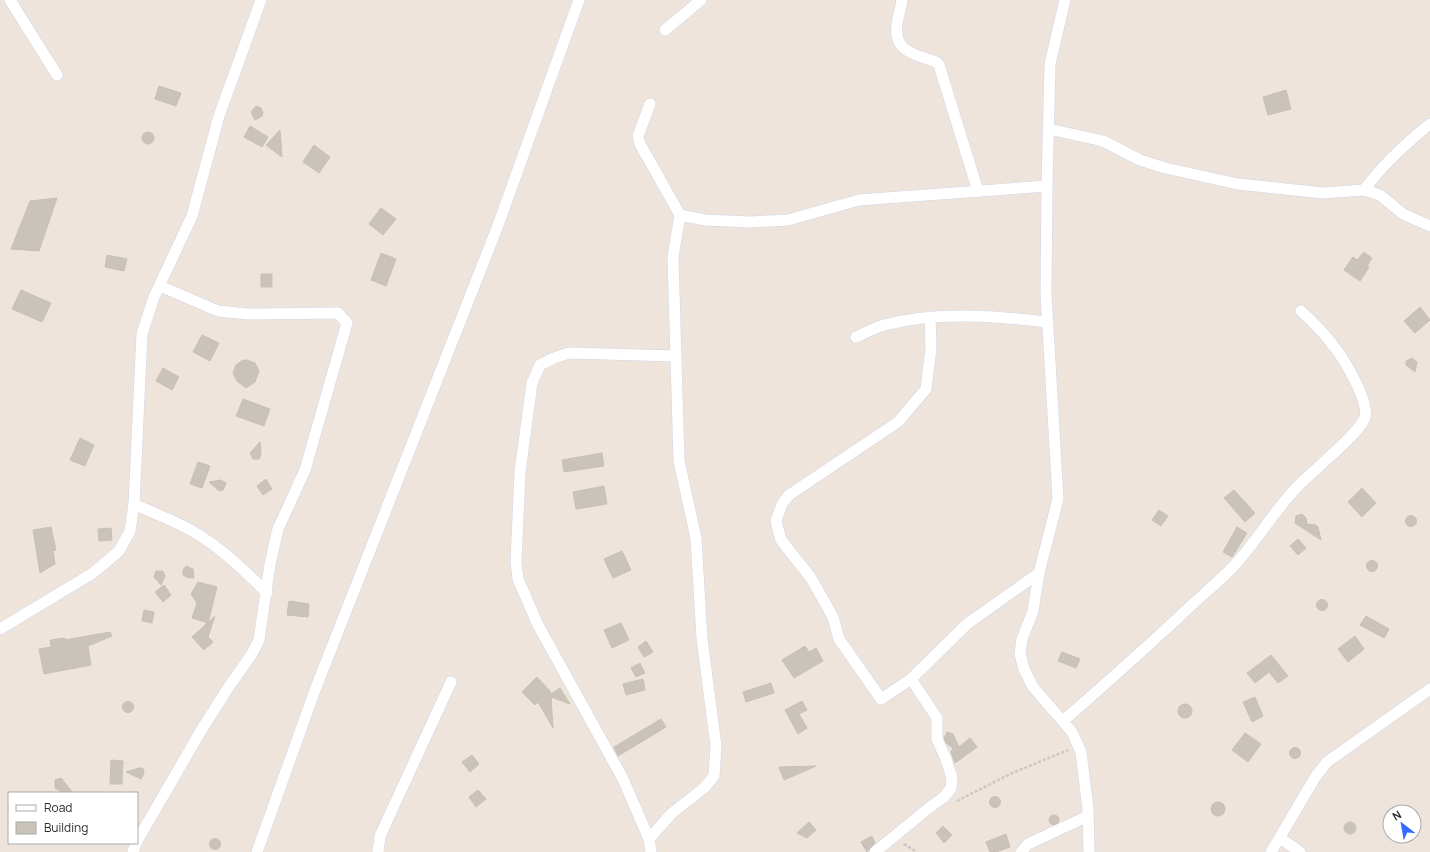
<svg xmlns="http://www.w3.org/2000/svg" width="1430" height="852" font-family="Manrope,sans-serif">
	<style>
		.building { fill: #c9c3ba; stroke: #c9c0b5 }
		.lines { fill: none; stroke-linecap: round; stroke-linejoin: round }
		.street-casing { stroke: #d1d6e5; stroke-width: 12 }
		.path { stroke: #c8c8c8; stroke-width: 2.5; stroke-dasharray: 3 2; stroke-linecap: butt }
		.street { stroke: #fff; stroke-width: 11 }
	</style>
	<rect width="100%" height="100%" fill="#eee4db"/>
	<g class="building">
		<polygon points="159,86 181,93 176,106 155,99"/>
		<polygon points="1286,90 1291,109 1268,115 1263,97"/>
		<polygon points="256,106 261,108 263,113 262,116 255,120 251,112"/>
		<polygon points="250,126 268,137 262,147 244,137"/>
		<polygon points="280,130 282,157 266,145"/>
		<circle cx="148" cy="138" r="6"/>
		<polygon points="314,145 330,157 319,173 303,162"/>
		<polygon points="57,198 39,251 11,249 30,201"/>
		<polygon points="381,208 396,219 383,235 369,224"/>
		<polygon points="1364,252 1372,258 1367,266 1369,267 1360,281 1344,270 1353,257 1357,260"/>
		<polygon points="381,253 396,259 386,286 371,280"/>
		<polygon points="107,255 127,259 124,271 105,267"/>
		<rect x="261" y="274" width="11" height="13"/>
		<polygon points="21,290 51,303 42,322 12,309"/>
		<polygon points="1420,307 1430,320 1415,333 1404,321"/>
		<polygon points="202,335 219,343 210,361 193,352"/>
		<polygon points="1412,358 1417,362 1415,372 1406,365 1406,361"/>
		<polygon points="243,360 247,360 255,363 259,371 255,382 246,388 237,381 233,373 236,365"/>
		<polygon points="163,368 179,377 172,390 156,381"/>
		<polygon points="243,399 270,409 264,426 236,416"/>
		<polygon points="80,438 94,445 85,466 70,460"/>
		<polygon points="260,442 261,455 259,459 253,459 250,453"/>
		<polygon points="602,453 604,466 564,472 562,460"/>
		<polygon points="198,462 210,466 202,488 190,484"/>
		<polygon points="266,479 272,489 263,495 257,486"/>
		<polygon points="221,480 226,483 223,490 219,491 209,482"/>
		<polygon points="604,486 607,504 576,509 573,492"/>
		<polygon points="1362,488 1376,503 1362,517 1348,502"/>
		<polygon points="1234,490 1255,513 1245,522 1224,498"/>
		<polygon points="1159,510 1168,516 1161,526 1152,520"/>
		<polygon points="1302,514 1306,518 1307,524 1316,525 1318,527 1321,540 1295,523 1296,516"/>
		<circle cx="1411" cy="521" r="5.5"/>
		<polygon points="51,527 56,550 53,551 55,564 40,573 33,530"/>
		<polygon points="1237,527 1247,533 1232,557 1223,552"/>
		<polygon points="111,528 112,540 99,541 98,529"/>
		<polygon points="1298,539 1306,548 1298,555 1290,546"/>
		<polygon points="622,551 631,570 613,578 604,559"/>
		<circle cx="1372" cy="566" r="5.5"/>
		<polygon points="186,566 193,569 194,578 186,577 183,575 183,570"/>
		<polygon points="156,571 163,571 165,576 161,585 154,577"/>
		<polygon points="198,582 217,587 208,623 192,618 197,603 191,594"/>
		<polygon points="164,585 171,595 163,602 155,592"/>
		<circle cx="1322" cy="605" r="5.5"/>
		<polygon points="289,601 309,604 308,617 287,615"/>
		<polygon points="144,610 154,612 152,623 142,621"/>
		<polygon points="215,616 208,637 213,642 204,650 192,637"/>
		<polygon points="1366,616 1389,629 1384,638 1360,625"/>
		<polygon points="621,623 629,640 612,648 604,630"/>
		<polygon points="110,632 112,636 88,646 91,665 44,674 39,649 51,647 50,640 65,638 65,640"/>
		<polygon points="1355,636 1364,649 1348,662 1338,649"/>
		<polygon points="646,641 653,652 644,657 638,647"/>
		<polygon points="805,646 809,652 816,648 823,661 794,678 782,660"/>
		<polygon points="1062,652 1080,659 1076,668 1058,661"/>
		<polygon points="1271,655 1288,676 1278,683 1269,672 1255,683 1247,673"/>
		<polygon points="640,663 645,673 636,677 631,668"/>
		<polygon points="537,677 550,691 551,694 560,688 570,704 551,697 553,728 538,702 535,705 522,692"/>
		<polygon points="643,679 645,690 626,695 623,684"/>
		<polygon points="771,683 774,693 746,702 743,692"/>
		<polygon points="1255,697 1263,716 1252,722 1243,702"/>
		<polygon points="802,701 807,710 799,714 807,728 798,734 785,710"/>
		<circle cx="128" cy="707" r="5.5"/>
		<circle cx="1185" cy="711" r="7"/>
		<polygon points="661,719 666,727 618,756 614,747"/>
		<polygon points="947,732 953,734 959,747 970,738 977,747 955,763 951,752 953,748 946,743 944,738"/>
		<polygon points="1245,733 1261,744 1248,762 1232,750"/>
		<circle cx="1295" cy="753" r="5.5"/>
		<polygon points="472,755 479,764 470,772 462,762"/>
		<polygon points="111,760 123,761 122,784 110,784"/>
		<polygon points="816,766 784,780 779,767"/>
		<polygon points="139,768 143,768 144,773 141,779 126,772"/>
		<polygon points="61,778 73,793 64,793 55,788 55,780"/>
		<polygon points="478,790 486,799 476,807 469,797"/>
		<circle cx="995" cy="802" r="5.5"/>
		<circle cx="1218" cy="809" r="7"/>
		<circle cx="1054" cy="820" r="5"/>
		<polygon points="809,822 816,830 807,838 797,833"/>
		<circle cx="1350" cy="828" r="6"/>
		<polygon points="943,826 952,835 944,843 936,833"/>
		<polygon points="1006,834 1010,847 996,852 990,852 986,842"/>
		<polygon points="872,836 875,843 867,852 861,842"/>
		<circle cx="215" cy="844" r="5.5"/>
	</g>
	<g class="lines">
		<defs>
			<g id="street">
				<polyline points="10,0 57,75"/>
				<path d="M902,0C901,8 898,16 897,24C893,53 916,54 936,62L939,65L978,191"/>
				<polyline points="1065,0 1050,64 1047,186 1046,294 1058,499 1039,573 1033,611 1022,639 1020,654 1024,669 1033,687 1072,732 1081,752 1088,809 1089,852"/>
				<polyline points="665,30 701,0"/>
				<polyline points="650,104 638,136 640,144 680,215 673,257 679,461 696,538 702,639 716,746 714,776 704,788 672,813 649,839 651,852"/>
				<polyline points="1049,129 1103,141 1140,160 1165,168 1238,184 1323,193 1364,190 1380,195 1403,214 1430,226"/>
				<path d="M1364,190C1383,164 1405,144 1430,124"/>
				<polyline points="680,215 705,220 750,222 788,220 859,200 1047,186"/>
				<path d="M856,337C865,333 874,328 884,325C938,311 993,316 1048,322"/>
				<path d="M134,504C149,511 164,517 179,524C213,540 241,567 267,593"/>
				<polyline points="0,629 93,573 119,551 130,531 134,504 142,334 154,297 192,216 219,116 261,0"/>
				<polyline points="911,679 881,699 839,639 833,617 811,578 781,540 776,521 782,504 789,495 898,422 926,389 931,348 930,317"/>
				<path d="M1063,721C1102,687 1140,653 1178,618C1195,601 1214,586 1231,569C1257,542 1275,508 1302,482C1314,470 1362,431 1365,417C1369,400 1343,357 1332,344C1323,332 1312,321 1301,311"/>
				<polyline points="1280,838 1300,852"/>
				<polyline points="649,839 623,779 538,625 518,579 516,562 520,472 532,383 540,365 554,358 569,353 676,356"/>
				<polyline points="137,841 202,729 228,688 252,654 259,640 270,564 278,529 305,470 347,323 338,313 248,314 218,311 160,286"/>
				<polyline points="133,852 136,843"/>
				<polyline points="257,852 315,690 497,228 579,0"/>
				<polyline points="378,852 380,836 451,682"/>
				<polyline points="875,852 930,807 944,797 951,788 952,778 946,759 937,739 937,718 911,679 967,624 1039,573"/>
				<polyline points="1021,852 1028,844 1088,816"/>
				<polyline points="1271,852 1316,776 1327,762 1430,689"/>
			</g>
		</defs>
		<use href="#street" class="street-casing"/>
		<g class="path">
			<polyline points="957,801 1010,774 1068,750"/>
			<polyline points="904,844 917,852"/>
		</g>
		<use href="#street" class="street"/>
	</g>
	<rect x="8" y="792" width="130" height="52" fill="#ffffff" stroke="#aaaaaa"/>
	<rect x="16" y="805" width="20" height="6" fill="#ffffff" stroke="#aaaaaa"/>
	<text x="44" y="812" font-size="12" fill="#2b2b2b">Road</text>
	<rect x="16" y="822" width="20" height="12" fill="#c9c3ba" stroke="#aaaaaa"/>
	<text x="44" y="832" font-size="12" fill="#2b2b2b">Building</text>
	<g transform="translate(1402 824) rotate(329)"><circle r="19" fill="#ffffff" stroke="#aaaaaa"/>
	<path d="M0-3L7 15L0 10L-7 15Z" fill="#376bff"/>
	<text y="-6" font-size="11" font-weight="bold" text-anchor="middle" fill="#2b2b2b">N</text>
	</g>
</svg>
